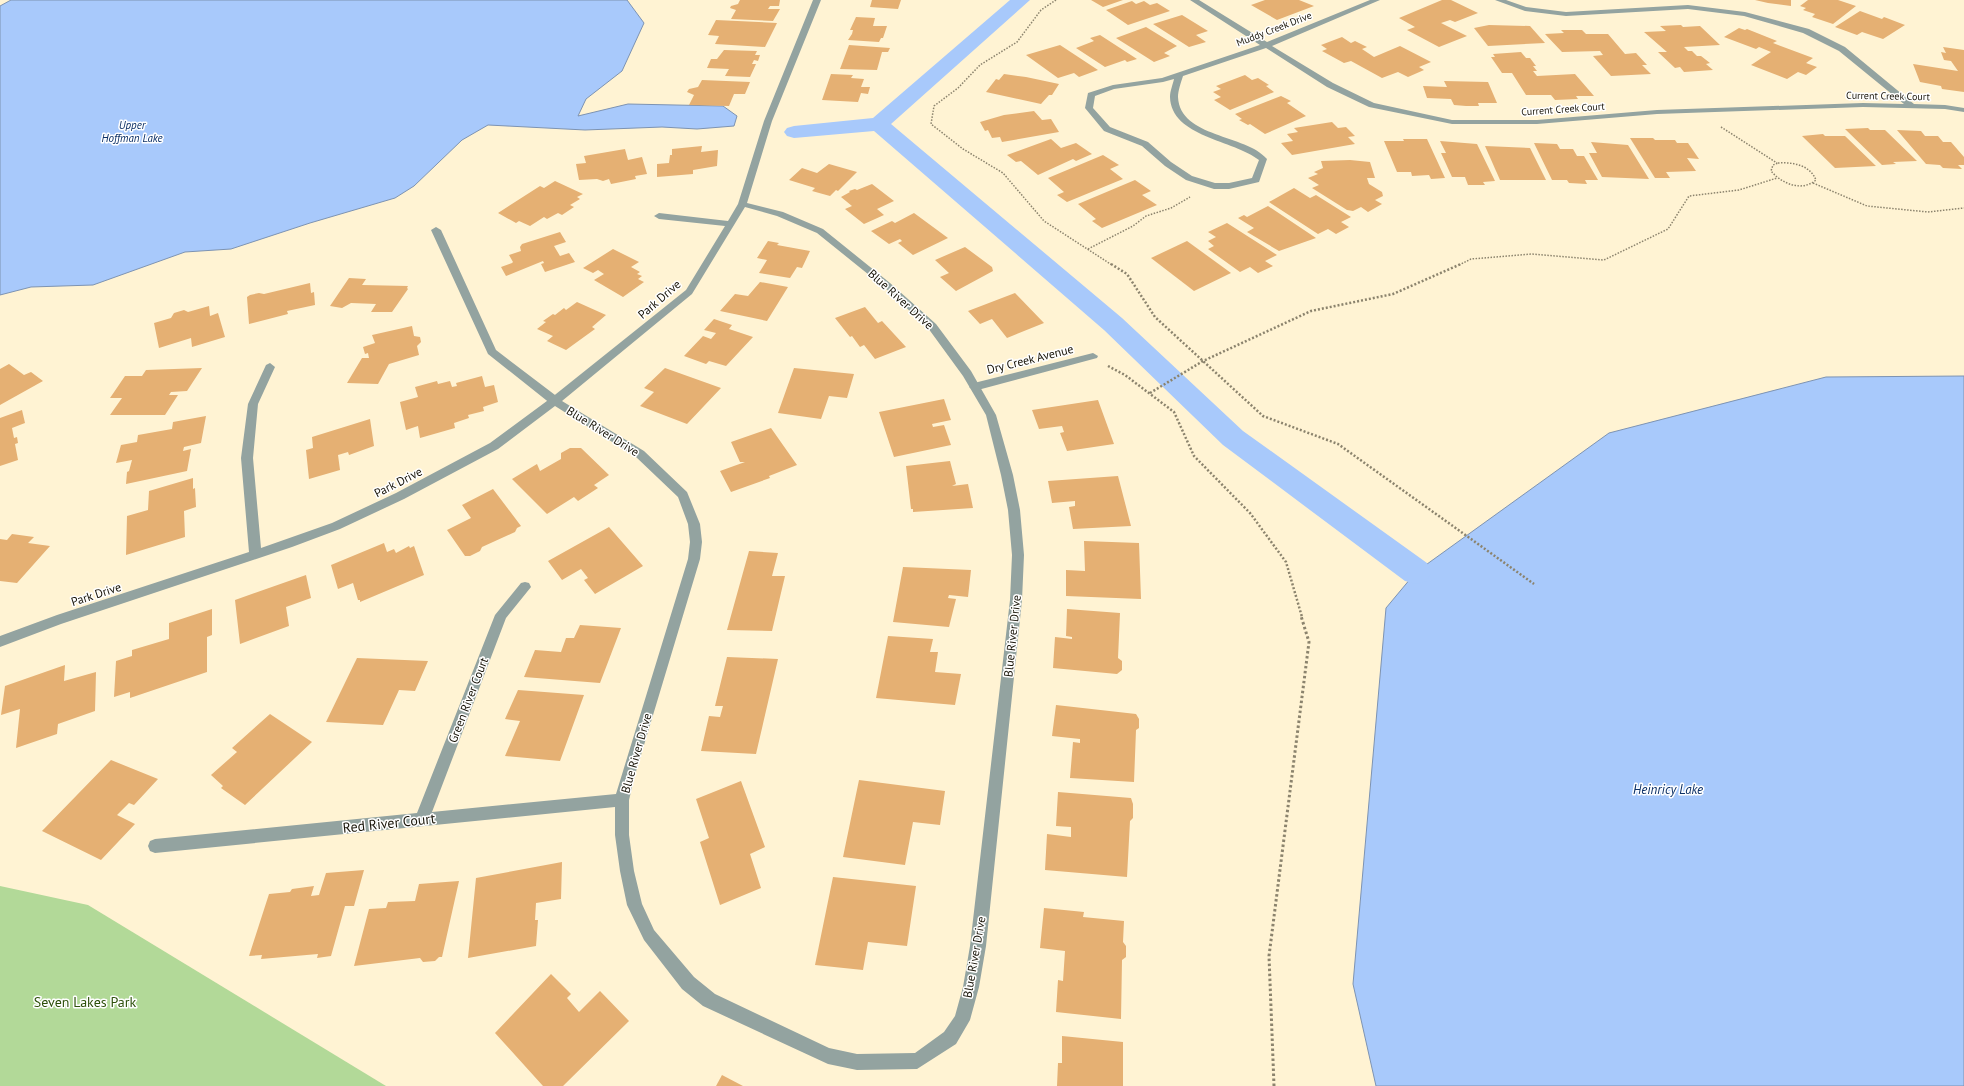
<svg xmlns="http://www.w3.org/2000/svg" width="1964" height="1086" font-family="'PT Sans',sans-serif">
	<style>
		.green { fill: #b2d998 }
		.water { fill: #a8c9fb; stroke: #7d93b2 }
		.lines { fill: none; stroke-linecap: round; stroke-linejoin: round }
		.canal { fill: #a8c9fb; fill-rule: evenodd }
		.building { fill: #e5b073 }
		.path-far2 { stroke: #8b836d; stroke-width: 1.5; stroke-dasharray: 1.5 1.5; stroke-linecap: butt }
		.path-far1 { stroke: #8b836d; stroke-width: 2.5; stroke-dasharray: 2 2; stroke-linecap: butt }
		.path { stroke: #8b836d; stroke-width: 3; stroke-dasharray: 2.5 2.5; stroke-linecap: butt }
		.lane { fill: #93a3a0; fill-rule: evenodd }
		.street { fill: #93a3a0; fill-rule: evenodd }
		.labels { text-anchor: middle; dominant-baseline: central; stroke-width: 3; stroke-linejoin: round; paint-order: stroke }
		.far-street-label { font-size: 10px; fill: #181408; stroke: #fff }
		.far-water-label { font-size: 11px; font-style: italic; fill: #0c3066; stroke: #fff }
		.street-label { font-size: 12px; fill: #181408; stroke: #fff }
		.water-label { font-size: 13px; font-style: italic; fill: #0c3066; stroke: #fff }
		.near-street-label { font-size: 14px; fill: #181408; stroke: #fff }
		.near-park-label { font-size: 14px; fill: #2d500a; stroke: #fff }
	</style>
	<rect width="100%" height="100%" fill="#fff3d3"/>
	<polygon class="green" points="0,886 88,905 386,1086 0,1086"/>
	<g class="water">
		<polygon points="11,0 627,0 644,23 622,71 586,99 578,116 628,104 723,106 737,116 734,126 697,129 662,127 585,130 488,125 462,140 414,186 395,198 310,223 231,249 185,252 93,285 31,287 0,295 0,6"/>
		<polygon points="1964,376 1964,1086 1376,1086 1353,984 1386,608 1416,572 1609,433 1826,377"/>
	</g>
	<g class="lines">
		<polygon class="canal" points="1010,0 1030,0 891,124 1122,318 1243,431 1427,563 1431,572 1427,581 1416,584 1405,581 1223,445 1104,330 874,131 794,138 787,136 784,132 787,128 794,126 873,118"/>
	</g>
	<g class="building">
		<polygon points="740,0 780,0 779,6 770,6 768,9 780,9 773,21 731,19 736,10 730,8 731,6 738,4"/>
		<polygon points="872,0 901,0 898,9 870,7"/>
		<polygon points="1091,0 1123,0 1103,7"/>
		<polygon points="1265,0 1299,0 1314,6 1277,20 1251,5"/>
		<polygon points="1442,0 1451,0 1478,13 1455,22 1450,20 1441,23 1467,36 1439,47 1407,30 1415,27 1399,18"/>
		<polygon points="1755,0 1791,0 1791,6 1768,3"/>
		<polygon points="1808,0 1838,0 1856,6 1833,24 1812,17 1815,14 1803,10 1806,8 1800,6"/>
		<polygon points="1132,1 1136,4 1144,1 1150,5 1157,3 1170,11 1128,25 1106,10"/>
		<polygon points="1860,11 1882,19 1884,17 1905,25 1883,39 1862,32 1857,35 1835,27"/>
		<polygon points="1182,15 1208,31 1196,35 1206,42 1189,47 1153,24"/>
		<polygon points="856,17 875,18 873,26 887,26 883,38 881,38 879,42 848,40 852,34 853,30 850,30"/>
		<polygon points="716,20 777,23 765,47 715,44 719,36 708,35"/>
		<polygon points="1489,25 1530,26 1545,43 1488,46 1474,28"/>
		<polygon points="1681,25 1683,27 1700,26 1720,45 1684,47 1688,51 1692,51 1697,56 1701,56 1710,63 1706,64 1713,70 1684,72 1680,67 1675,68 1658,52 1667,52 1644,32 1666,31 1660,26"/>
		<polygon points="1146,27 1177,46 1164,53 1170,56 1154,62 1116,38"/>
		<polygon points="1739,28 1745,30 1747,29 1777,41 1773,43 1813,58 1806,63 1817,67 1806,75 1798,72 1787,79 1751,65 1771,52 1759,47 1756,49 1724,37"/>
		<polygon points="1561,30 1582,30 1586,34 1608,34 1625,54 1636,53 1647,65 1642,65 1651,74 1611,76 1593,56 1603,55 1600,51 1562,52 1545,34 1564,33"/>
		<polygon points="1100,35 1137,59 1127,62 1125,60 1105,67 1076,48 1094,41 1090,38"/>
		<polygon points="1342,37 1351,43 1355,41 1367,47 1362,49 1374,57 1400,46 1431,62 1419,67 1424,70 1408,77 1398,72 1382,78 1351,61 1344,63 1322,51 1327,49 1321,45"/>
		<polygon points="849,45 890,48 888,52 882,52 877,70 840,69"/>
		<polygon points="1060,45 1098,70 1079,77 1074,73 1058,78 1026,55"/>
		<polygon points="1943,47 1964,50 1964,92 1942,89 1941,86 1920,82 1913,64 1958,71 1951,61 1944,60 1941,52 1946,53"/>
		<polygon points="724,50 757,51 755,55 760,55 758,61 754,60 752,64 756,64 750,77 725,76 729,69 707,68 711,59 717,59"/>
		<polygon points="1521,52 1526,58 1530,58 1536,66 1533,66 1537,71 1533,71 1537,76 1575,74 1594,96 1576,96 1578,99 1555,100 1551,95 1526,95 1512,73 1502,73 1491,57 1495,57 1493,54"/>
		<polygon points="831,74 853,75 851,78 864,79 861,87 870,87 868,94 861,93 858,102 822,100"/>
		<polygon points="1004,74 1026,77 1059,84 1052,95 1049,95 1041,104 986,92 996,79 999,80"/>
		<polygon points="1245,75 1252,80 1258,78 1269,85 1266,86 1274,92 1230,110 1214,100 1221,97 1213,92 1221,89 1216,86"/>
		<polygon points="702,80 750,82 745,94 734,94 729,106 689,105 694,95 687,92 689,89 698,87"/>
		<polygon points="1444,81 1488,82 1497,103 1478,103 1479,106 1466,106 1454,105 1451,99 1427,98 1423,86 1447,87"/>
		<polygon points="1281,96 1291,101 1287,103 1306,116 1265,134 1250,124 1248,125 1239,120 1242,119 1235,114"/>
		<polygon points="1034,111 1042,120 1051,119 1059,132 1002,142 1000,137 992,138 988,130 985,131 980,122 1004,115"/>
		<polygon points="1332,122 1338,128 1346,127 1355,136 1348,137 1355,144 1292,155 1281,143 1293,141 1287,134 1298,132 1294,128"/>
		<polygon points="1868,128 1870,130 1885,130 1917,161 1893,162 1896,164 1882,165 1845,129"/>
		<polygon points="1897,130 1921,131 1925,136 1938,136 1943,142 1951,142 1964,157 1964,165 1958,165 1962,169 1943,168 1940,165 1926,164"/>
		<polygon points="1823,134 1825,136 1845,136 1876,166 1835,168 1802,136"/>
		<polygon points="1630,138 1653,138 1655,140 1675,140 1677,143 1688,143 1699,159 1687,158 1696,171 1666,172 1670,178 1655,178"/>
		<polygon points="1051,139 1061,148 1076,143 1092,154 1076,161 1073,159 1038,175 1021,161 1016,162 1007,155"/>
		<polygon points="1403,139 1427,139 1445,178 1431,179 1429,175 1412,176 1411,172 1397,172 1384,141 1404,141"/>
		<polygon points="1440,141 1477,144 1495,181 1483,182 1485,185 1468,185 1465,177 1452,177 1441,153 1446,153"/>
		<polygon points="1591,142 1628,145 1649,179 1602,177 1589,153 1597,153"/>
		<polygon points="1534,143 1557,144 1560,149 1573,149 1577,156 1584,156 1598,180 1585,180 1587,184 1569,183 1567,180 1552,180"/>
		<polygon points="702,146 701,152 718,150 717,166 693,170 693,174 657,177 657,164 669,163 670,155 672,155 672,149"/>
		<polygon points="1485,146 1530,148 1546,180 1500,180"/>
		<polygon points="625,149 628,160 642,157 647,174 635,176 636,179 611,184 609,179 603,181 597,179 579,180 576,164 586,163 584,156"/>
		<polygon points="1103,155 1119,165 1110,169 1123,179 1067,202 1057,195 1064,192 1048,178"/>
		<polygon points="1350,160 1370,162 1375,178 1367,178 1369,184 1382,192 1383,196 1375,200 1382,204 1368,212 1361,207 1353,211 1347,210 1312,188 1319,185 1308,178 1318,174 1314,172 1323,168 1321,161"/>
		<polygon points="829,164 857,172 838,191 836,190 830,196 812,191 815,188 789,180 802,168 817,173"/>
		<polygon points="1135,180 1151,191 1142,195 1157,205 1102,228 1092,221 1096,219 1078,204"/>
		<polygon points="555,181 583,194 577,197 580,199 570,205 574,207 562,215 558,213 547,219 544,217 530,226 519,221 516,223 498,213 540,186 544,188"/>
		<polygon points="872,184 894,201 877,209 884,215 864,224 845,209 852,206 841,197 850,192 849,191 855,189 857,190"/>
		<polygon points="1294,188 1310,198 1316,195 1351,217 1341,222 1349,227 1336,234 1328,229 1318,234 1269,202"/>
		<polygon points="1268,206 1316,238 1279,251 1247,232 1254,228 1238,218 1244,215 1247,217"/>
		<polygon points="914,213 948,238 913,255 898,243 902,241 900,239 889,244 871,231 892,221 895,223"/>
		<polygon points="1227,223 1277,255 1265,261 1273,266 1258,273 1250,267 1240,272 1208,249 1214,246 1208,241 1216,237 1208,232"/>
		<polygon points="560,232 566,242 554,246 560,256 569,253 575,262 545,272 541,264 544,263 543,261 506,276 501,267 512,263 513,262 509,255 521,251 520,247 522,244"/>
		<polygon points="768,241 779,243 777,245 810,251 802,268 797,267 790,278 759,273 767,260 757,258"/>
		<polygon points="1187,241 1231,273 1194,291 1151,258"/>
		<polygon points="965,247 992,267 993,271 956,291 940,277 949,273 935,260"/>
		<polygon points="613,249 639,262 631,267 640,272 637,274 642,276 638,279 644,282 623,297 594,280 604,274 598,270 593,273 583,268"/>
		<polygon points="349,278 366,279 362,285 408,286 407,288 408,289 392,312 371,312 376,304 351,303 342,308 330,306"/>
		<polygon points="760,282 788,287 767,321 720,311 735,294 748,296"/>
		<polygon points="310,283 311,293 314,292 315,305 287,311 288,314 249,324 247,297 250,295 259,293 264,294"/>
		<polygon points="1015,293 1044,323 1007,338 992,319 980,324 968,311"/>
		<polygon points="577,302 606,315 592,327 595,329 566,350 547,341 553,336 537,329 546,322 543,321 553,314 555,315 564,308 566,310"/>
		<polygon points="209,306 210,316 218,313 225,337 192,347 191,338 159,348 154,323 171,318 174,313 184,310 188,312"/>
		<polygon points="865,307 878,323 882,321 906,347 875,359 864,345 860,347 852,336 850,337 835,318"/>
		<polygon points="714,319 732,325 729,329 753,337 726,366 709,361 706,364 684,356 703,336 711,339 716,333 704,330"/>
		<polygon points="412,326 414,336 420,337 421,342 417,346 419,355 389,364 378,384 347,383 362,358 369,358 368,353 365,354 363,347 375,343 372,335"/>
		<polygon points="9,364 24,375 31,372 43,381 0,405 0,369"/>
		<polygon points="202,368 187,391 171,392 169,395 178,395 165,415 110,415 122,398 110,398 125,376 142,376 146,370"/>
		<polygon points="665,368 721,388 687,424 640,406 654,392 644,388"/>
		<polygon points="794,368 854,374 847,398 829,396 821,419 778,413"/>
		<polygon points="482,376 485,387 494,385 498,402 483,407 484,411 468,415 469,418 454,423 455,428 420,438 418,426 406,430 400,402 418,397 415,387 437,381 438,384 450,381 452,387 457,386 456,383"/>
		<polygon points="944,399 951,420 932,424 933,427 944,425 951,445 894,457 879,412"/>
		<polygon points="1098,400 1114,444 1067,451 1060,433 1064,432 1062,426 1039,429 1032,410"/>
		<polygon points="22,410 25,423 12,428 14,438 17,437 18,443 15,444 18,460 0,466 0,418"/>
		<polygon points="206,416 201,443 184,447 183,451 191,449 187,471 126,484 127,472 129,471 132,460 116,463 121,445 137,442 138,435 172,429 173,422"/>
		<polygon points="370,419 374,446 349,455 348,452 338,455 340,470 309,479 306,450 313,448 312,437"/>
		<polygon points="771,428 797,465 769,476 770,478 731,492 720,471 745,462 740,462 731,442"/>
		<polygon points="570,448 581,448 609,475 594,485 598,488 578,501 574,497 547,514 512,479 537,464 540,471 561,459 561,453"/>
		<polygon points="950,461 956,484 952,486 968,484 973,508 913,512 913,509 911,509 906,466"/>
		<polygon points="1118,476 1131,526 1073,529 1069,507 1075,506 1075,501 1052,503 1048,481"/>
		<polygon points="193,478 193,489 195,488 196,507 184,511 185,537 126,555 127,516 148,510 149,491"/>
		<polygon points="493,489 521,526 517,528 515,532 482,547 480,551 470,556 465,556 447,530 471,518 462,505"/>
		<polygon points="609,527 643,566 595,594 584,580 588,578 581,569 562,580 548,561"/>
		<polygon points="12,534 34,537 28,543 50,546 17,583 0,581 0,539 7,540"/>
		<polygon points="1084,541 1139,543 1141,599 1066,596 1066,570 1085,571"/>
		<polygon points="384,543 387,552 394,549 396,553 409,546 410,548 414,546 424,575 360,602 360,600 358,600 353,583 338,589 331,565"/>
		<polygon points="749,551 778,553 772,576 785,576 772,631 727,630"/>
		<polygon points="903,567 971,570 968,597 949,595 948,598 956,599 949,627 893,622"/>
		<polygon points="306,575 311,598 286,607 289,626 240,644 235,600"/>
		<polygon points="212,609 212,635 207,637 207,672 130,698 130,692 114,697 116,661 132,656 132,650 169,639 169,623"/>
		<polygon points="1067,609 1120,613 1118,658 1122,661 1122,670 1117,674 1053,668 1055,637 1072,639 1072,637 1066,636"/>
		<polygon points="580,625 621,628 600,683 524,677 535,650 561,652 566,638 574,638"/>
		<polygon points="888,636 933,639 930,652 938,652 935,672 961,674 955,705 876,698"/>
		<polygon points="727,657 778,659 756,754 701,751 709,716 720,717 723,706 715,706"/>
		<polygon points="357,658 428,661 415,691 399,690 383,725 326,722"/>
		<polygon points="65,665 64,681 96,672 95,711 58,724 57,734 16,748 20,709 1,715 5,686"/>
		<polygon points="518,690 584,695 560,761 505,756 520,721 505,719"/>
		<polygon points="1056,705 1136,714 1139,719 1139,728 1136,730 1134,782 1070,778 1073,742 1080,743 1080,739 1052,736"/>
		<polygon points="270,714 312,742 245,805 221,788 223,786 211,775 237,752 232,748"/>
		<polygon points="111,760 158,779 134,805 129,803 117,815 135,824 101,860 42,831"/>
		<polygon points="859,780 945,791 940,825 913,822 905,865 843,857"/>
		<polygon points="741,781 765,847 750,854 761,888 720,905 700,842 709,838 696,799"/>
		<polygon points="1058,792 1131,798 1133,804 1133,818 1130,821 1127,877 1045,870 1047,834 1071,837 1071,827 1056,826"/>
		<polygon points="562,862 561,899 536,903 535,920 538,920 536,946 468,958 476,878"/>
		<polygon points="364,870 354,906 345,906 331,956 317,958 318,954 261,959 262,955 249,956 269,894 290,892 292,889 314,886 311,896 319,895 326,873"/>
		<polygon points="833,877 916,886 907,946 868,942 863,970 815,965"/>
		<polygon points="459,881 442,957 439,957 435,961 423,962 420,958 354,966 369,909 386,908 388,902 415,901 419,884"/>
		<polygon points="1044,908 1084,912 1083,917 1124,921 1123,942 1126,946 1126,957 1122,960 1121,1019 1056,1012 1058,980 1063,981 1065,951 1040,948"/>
		<polygon points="551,974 571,994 567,998 579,1012 600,991 629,1021 563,1086 543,1086 495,1033"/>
		<polygon points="1062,1036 1123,1042 1123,1086 1057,1086 1058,1063 1062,1063"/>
		<polygon points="722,1075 743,1086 716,1086"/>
	</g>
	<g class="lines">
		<g class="path-far2">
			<polyline points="1056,0 1041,10 1017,42 980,65 958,88 934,106 931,124 963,149 1003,173 1044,221 1112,265"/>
			<polyline points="1721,127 1777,163"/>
			<path d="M1778,163C1793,162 1810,165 1816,180C1802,192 1782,184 1771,171L1773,165Z"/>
			<polyline points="1813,183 1867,206 1928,212 1964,208"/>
			<polyline points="1088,249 1133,226 1146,216 1171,208 1190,197"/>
			<polyline points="1459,265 1471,259 1532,254 1604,260 1668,229 1689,196 1739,190 1777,178"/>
		</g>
		<g class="path-far1">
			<polyline points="1111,264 1127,274 1155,317 1263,416 1338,444 1534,584"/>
			<polyline points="1108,366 1125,375 1174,412 1194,456 1250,513 1286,562 1302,617"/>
			<polyline points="1150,393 1203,361 1311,311 1393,294 1461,264"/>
		</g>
		<polyline class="path" points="1274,1086 1269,956 1309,642 1301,616"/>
		<g class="lane">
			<polygon points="436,227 441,230 496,350 559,398 560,401 559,404 551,404 488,354 431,230"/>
			<polygon points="1093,353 1098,356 1097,358 974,391 969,387 974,383"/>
		</g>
		<g class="street">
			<path d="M813,0H821L772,121L747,203L783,212L823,229L890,283L936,324L971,371L996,415L1013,475L1020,510L1024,555L1022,600L986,946L979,987L970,1020L956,1044L917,1069L857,1070L828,1064L703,1006L682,989L644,940L627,905L620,871L615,835V807L155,853L150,851L148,846L150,841L155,839L417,813L495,615L521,583L525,582L529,583L531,587L506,618L432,812L616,794L688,559L690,542L688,524L678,497L636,457L555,406L498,449L404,499L340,529L292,547L61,624L0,647V636L57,615L249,552L241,458L248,404L266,365L270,363L275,367L258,404L253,458L261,548L332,523L396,493L490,443L551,398L686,290L725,226L659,219L654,216L659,213L728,221L738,204L764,121ZM745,207L777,216L817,233L884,287L928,328L963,376L986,415L1001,475L1008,510L1012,555L1010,600L970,946L963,987L955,1016L944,1032L915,1053L857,1054L829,1048L715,994L694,977L654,930L642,904L634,871L629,835V800L635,775L700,559L702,542L700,524L687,492L644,451L562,401L692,294Z"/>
			<path d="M1190,0H1199L1267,42L1370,0H1380L1272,46L1333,83L1374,103L1452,120H1537L1657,110L1863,103L1904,104L1839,51L1803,33L1744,16L1688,9L1566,16L1525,11L1495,0H1506L1526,7L1566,12L1688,5L1745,12L1809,29L1845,47L1914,104L1945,105L1964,108V112L1945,109L1863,107L1657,114L1537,124H1452L1369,107L1327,87L1266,48L1183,76C1181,82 1178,91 1178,97C1180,138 1246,134 1267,159L1259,182L1229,189H1214L1186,180L1165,166L1142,146L1104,131L1085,108L1088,93L1113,85L1162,78L1260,45ZM1174,79C1173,84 1170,91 1170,97C1171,137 1234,140 1259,160L1252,178L1229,183H1215L1192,176L1171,162L1148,142L1110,127L1093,108L1095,96L1114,89L1163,82Z"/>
		</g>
	</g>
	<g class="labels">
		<g class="far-street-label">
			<text transform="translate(1274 29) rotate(-21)">Muddy Creek Drive</text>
			<text transform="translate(1888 96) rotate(1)">Current Creek Court</text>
			<text transform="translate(1563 109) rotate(-4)">Current Creek Court</text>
		</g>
		<g class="far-water-label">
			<text x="132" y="125">Upper<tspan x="132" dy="13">Hoffman Lake</tspan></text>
		</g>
		<g class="street-label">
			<text transform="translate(659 299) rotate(-41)">Park Drive</text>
			<text transform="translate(901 299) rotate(42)">Blue River Drive</text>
			<text transform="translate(1030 359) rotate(-14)">Dry Creek Avenue</text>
			<text transform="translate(603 431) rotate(32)">Blue River Drive</text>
			<text transform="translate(398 482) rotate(-27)">Park Drive</text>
			<text transform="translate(96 594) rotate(-18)">Park Drive</text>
			<text transform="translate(1012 636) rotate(-84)">Blue River Drive</text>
			<text transform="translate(468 700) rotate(-69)">Green River Court</text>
			<text transform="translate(636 753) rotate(-74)">Blue River Drive</text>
			<text transform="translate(974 957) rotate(-80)">Blue River Drive</text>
		</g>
		<g class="water-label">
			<text x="1668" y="789">Heinricy Lake</text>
		</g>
		<g class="near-street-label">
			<text transform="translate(389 823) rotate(-6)">Red River Court</text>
		</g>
		<g class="near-park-label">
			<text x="85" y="1002">Seven Lakes Park</text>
		</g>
	</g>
</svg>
